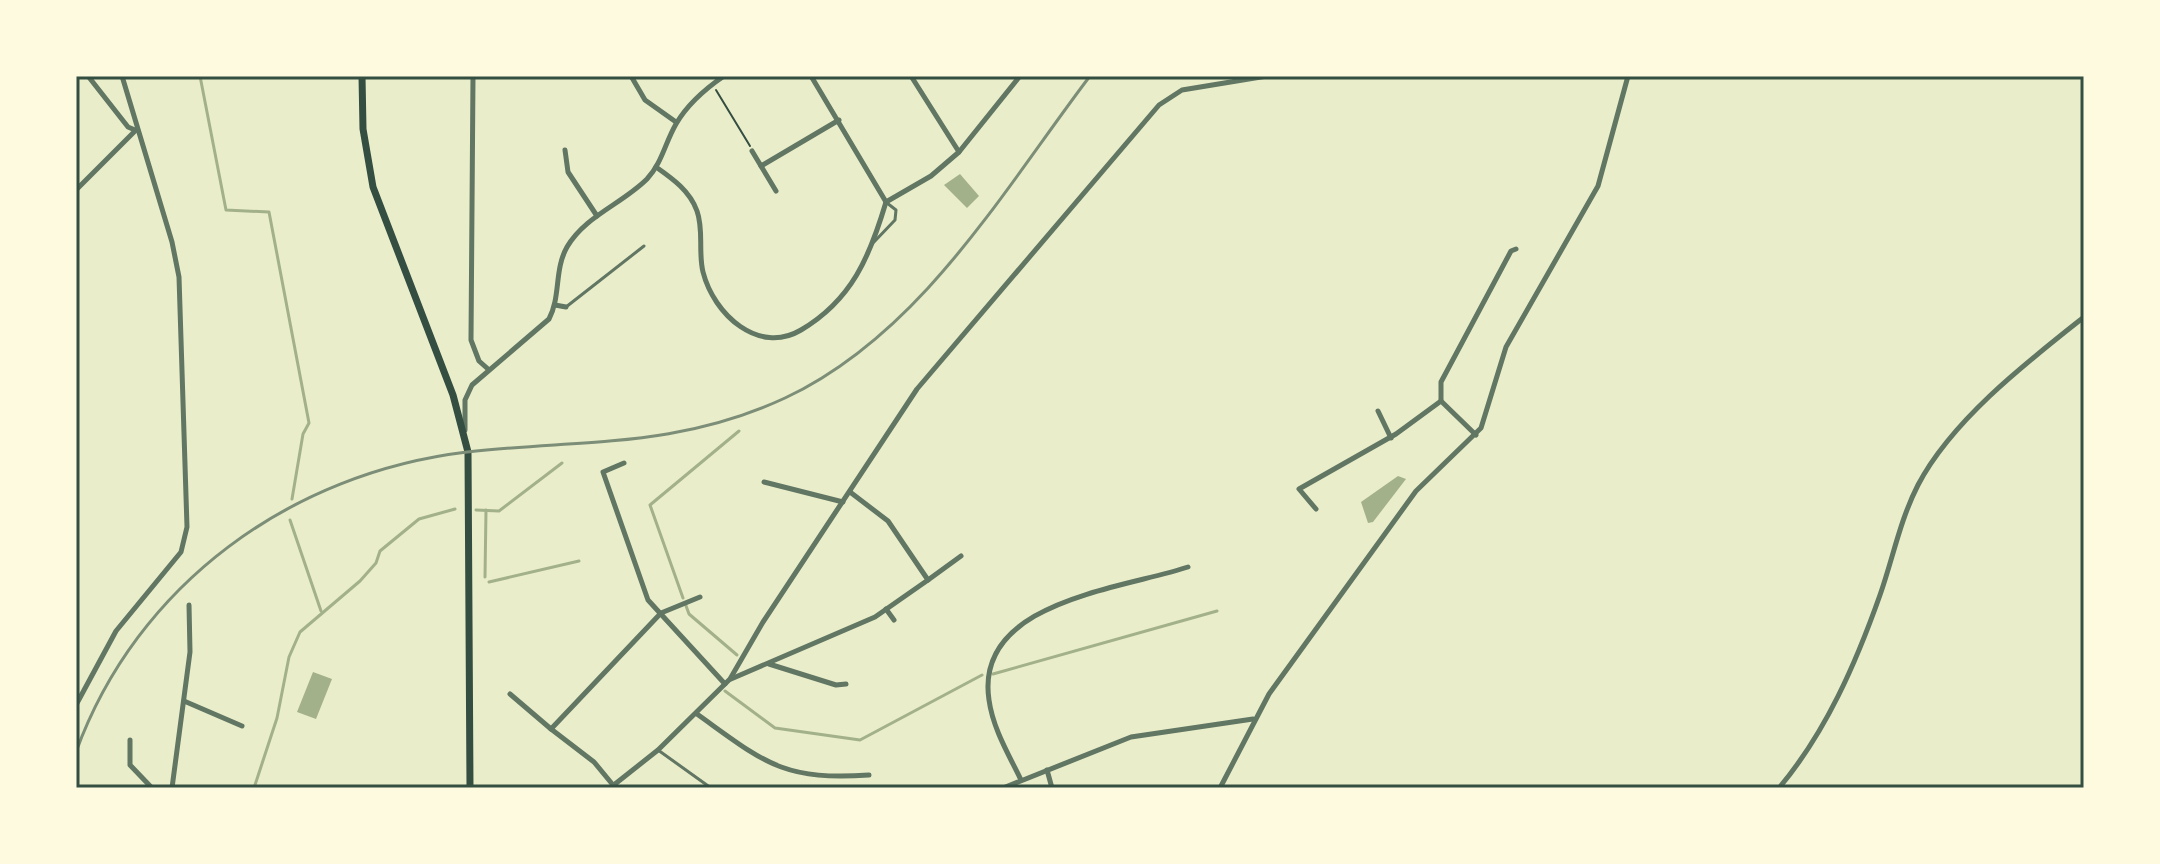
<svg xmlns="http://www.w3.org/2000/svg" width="2160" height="864" font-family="Signika,sans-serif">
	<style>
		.water { fill: #a3b18a }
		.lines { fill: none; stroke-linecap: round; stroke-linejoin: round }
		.stream { stroke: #a3b18a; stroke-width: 3 }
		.path { stroke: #344e41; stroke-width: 2 }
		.service { stroke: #617663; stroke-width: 3 }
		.minor { stroke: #617663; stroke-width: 5 }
		.secondary { stroke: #344e41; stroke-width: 7 }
		.rail { stroke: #7c8e77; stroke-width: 3 }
		.neatline { fill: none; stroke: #344e41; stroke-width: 3 }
	</style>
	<rect width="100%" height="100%" fill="#e9edc9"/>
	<g class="water">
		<polygon points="960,174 979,196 967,208 944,185"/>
		<polygon points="1398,476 1406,479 1373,522 1368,523 1361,502"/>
		<polygon points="313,672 332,679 316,719 297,712"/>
	</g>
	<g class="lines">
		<g class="stream">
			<polyline points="200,76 226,210 269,212 309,423 303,434 292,499"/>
			<polyline points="476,510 499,511 562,463"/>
			<polyline points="290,520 321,611"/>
			<polyline points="485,577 486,510"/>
			<polyline points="489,582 579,561"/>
			<polyline points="683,598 650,505 739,431"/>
			<polyline points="685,603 689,614 737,655"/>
			<polyline points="993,674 1217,611"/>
			<polyline points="725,691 775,728 860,740 982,675"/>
			<polyline points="254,788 277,718 289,657 300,632 360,581 376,563 380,551 419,519 455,509"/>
		</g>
		<polyline class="path" points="716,90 750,146"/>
		<g class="service">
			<polyline points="874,242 895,220 896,210 887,203"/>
			<polyline points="566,307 644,246"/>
			<polyline points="658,750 711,788"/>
		</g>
		<g class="minor">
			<polyline points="88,76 128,127 135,130"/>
			<polyline points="473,76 471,340 479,361 488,369"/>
			<polyline points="631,76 645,100 676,122"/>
			<polyline points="811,76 886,202"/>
			<polyline points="565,150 568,172 597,216"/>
			<polyline points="752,151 761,166 839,120"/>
			<polyline points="959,152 1020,76"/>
			<polyline points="761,166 776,191"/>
			<path d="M656,167C673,179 690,191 697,211C704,230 698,252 703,272C714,315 759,355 801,330C852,300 870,256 886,202"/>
			<polyline points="76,190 136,130"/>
			<polyline points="886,202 931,176 959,152 911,76"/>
			<polyline points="555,305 566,307"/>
			<polyline points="1441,401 1441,382 1511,251 1516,249"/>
			<polyline points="1378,411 1391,438"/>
			<path d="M465,430V400L472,385L549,319C561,296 554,270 567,247C585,216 622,204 647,179C662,163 665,143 676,124C687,105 705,89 724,76"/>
			<polyline points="624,463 603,472 648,600 725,684"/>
			<polyline points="764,482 843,502"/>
			<polyline points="1316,509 1299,489 1396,434 1441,401 1476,435"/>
			<polyline points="928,580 961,556"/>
			<polyline points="886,609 894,620"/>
			<polyline points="769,664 836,685 846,684"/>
			<polyline points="731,679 875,617 928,580 888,521 850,492"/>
			<polyline points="510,694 551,729"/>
			<polyline points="184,701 242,726"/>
			<polyline points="76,705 116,631 181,552 187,527 179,277 172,242 122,76"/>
			<path d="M697,714C764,762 782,781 869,775"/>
			<polyline points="130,740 130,765 152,788"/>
			<polyline points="1047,770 1052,788"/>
			<path d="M1021,780C1009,755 993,729 989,700C974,601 1122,589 1188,567"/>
			<polyline points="613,785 594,762 551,729 661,613 700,597"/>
			<polyline points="172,788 190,652 189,605"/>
			<polyline points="610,788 658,750 730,679 763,622 917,389 1159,105 1182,90 1267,76"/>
			<polyline points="1003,788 1131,737 1253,719"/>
			<polyline points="1220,788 1269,694 1416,491 1481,428 1506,347 1598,186 1628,76"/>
			<path d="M1779,788C1826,732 1856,663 1880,595C1893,558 1900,520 1918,485C1952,420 2027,362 2084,317"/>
		</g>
		<polyline class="secondary" points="362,76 363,129 373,187 453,395 468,452 470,788"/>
		<path class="rail" d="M76,752C137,584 291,473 467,452C582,439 675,449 785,398C921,334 1002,192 1090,76"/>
	</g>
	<rect width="2160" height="864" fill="none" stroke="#fefae0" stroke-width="156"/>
	<rect x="78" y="78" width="2004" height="708" class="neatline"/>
</svg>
